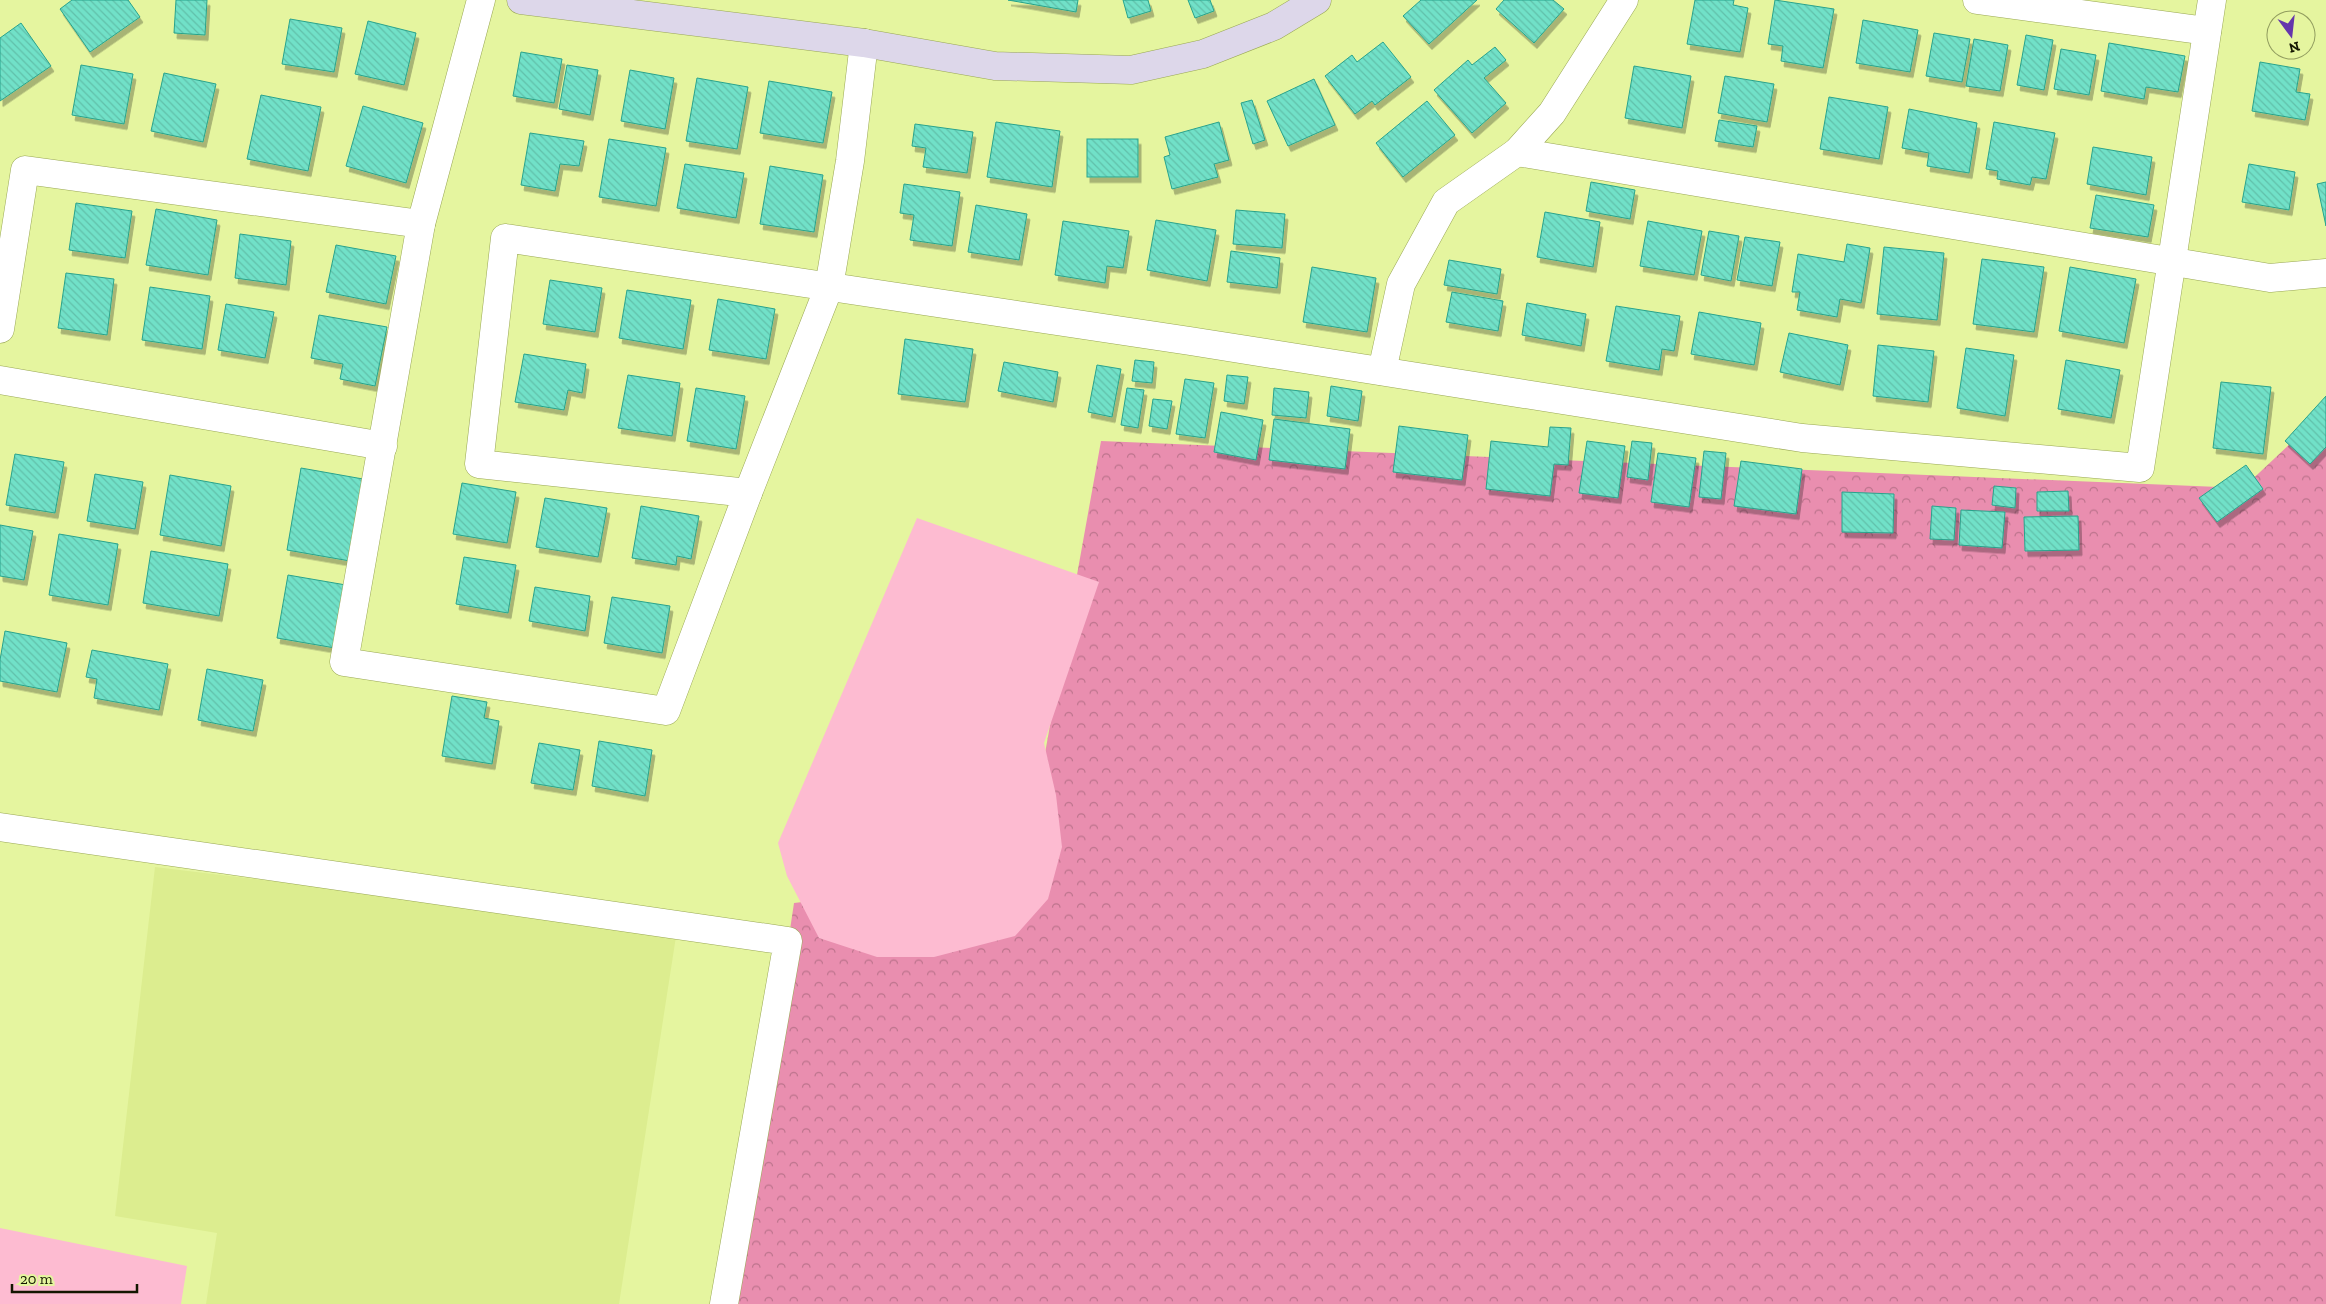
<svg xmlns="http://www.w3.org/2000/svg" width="2326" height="1304" font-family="'Zilla Slab',serif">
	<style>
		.built { fill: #dced8f }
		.forest { fill: url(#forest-crowns) }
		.green { fill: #fdbbd1 }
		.building { fill: url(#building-back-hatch); stroke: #28a38c; filter: url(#shadow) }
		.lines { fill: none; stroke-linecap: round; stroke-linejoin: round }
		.street-casing { stroke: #99a754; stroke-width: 29 }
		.secondary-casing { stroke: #99a754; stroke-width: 29 }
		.street { stroke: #fff; stroke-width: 28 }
		.secondary { stroke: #ddd7ea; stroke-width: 28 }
	</style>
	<defs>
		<pattern id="forest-crowns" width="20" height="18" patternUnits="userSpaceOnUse" patternTransform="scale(1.25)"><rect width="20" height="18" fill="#e98eaf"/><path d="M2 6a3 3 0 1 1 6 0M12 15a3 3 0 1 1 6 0" fill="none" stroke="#bc738c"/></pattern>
		<pattern id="building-back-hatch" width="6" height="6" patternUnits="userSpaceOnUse" patternTransform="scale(1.25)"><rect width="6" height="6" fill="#71e1c8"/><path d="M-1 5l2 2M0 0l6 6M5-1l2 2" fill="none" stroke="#61c0aa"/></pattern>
		<filter id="shadow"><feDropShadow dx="3" dy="5.5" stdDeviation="0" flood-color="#0004"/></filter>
	</defs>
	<rect width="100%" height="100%" fill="#e5f59f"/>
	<polygon class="built" points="155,867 677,930 619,1304 206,1304 217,1233 115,1216"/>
	<polygon class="forest" points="2326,410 2326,1304 734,1304 794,903 1023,876 1101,441 2243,488"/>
	<g class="green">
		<polygon points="917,518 1099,582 1044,743 1056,795 1062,847 1048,899 1015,936 934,957 877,957 819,938 787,876 778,843"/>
		<polygon points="0,1228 187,1266 181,1304 0,1304"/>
	</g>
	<g class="building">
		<polygon points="72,0 128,0 140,17 90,52 60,9"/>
		<polygon points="176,0 207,0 205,35 174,33"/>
		<polygon points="1008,0 1078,0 1076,12"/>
		<polygon points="1123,0 1148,0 1151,11 1128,18"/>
		<polygon points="1188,0 1210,0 1214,11 1195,18"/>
		<polygon points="1421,0 1477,0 1429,44 1403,16"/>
		<polygon points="1504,0 1553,0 1564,9 1534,43 1496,9"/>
		<polygon points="1695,0 1734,0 1733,5 1748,8 1740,52 1687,44"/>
		<polygon points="1775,0 1834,9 1823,68 1781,61 1783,46 1768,44"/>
		<polygon points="290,19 342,28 334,72 282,64"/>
		<polygon points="1863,20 1918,30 1910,72 1856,63"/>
		<polygon points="368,21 416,33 404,85 355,74"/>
		<polygon points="21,23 51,66 0,101 0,38"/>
		<polygon points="1934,33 1970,39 1962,82 1926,76"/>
		<polygon points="2026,35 2053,40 2044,90 2017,85"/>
		<polygon points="1974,39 2008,45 2000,91 1966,86"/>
		<polygon points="1383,42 1411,77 1375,105 1372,101 1355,114 1325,76 1352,55 1357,62"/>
		<polygon points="2109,43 2185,56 2178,92 2146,87 2144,99 2101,91"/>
		<polygon points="1495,47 1506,60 1484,78 1506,103 1472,133 1434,90 1468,60 1472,65"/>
		<polygon points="2061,49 2096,55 2089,95 2054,89"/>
		<polygon points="521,52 562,59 554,103 513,96"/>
		<polygon points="2260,62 2300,69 2296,92 2310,94 2305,120 2252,111"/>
		<polygon points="81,65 133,74 124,124 72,115"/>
		<polygon points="567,65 598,70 590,115 559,109"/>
		<polygon points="1634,66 1691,76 1682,128 1625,118"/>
		<polygon points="630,70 674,78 665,129 621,121"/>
		<polygon points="164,73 216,84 203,142 151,131"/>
		<polygon points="1725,76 1774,84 1767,122 1718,113"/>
		<polygon points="697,78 748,87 737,149 686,141"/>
		<polygon points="1314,79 1335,125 1288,146 1267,101"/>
		<polygon points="769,81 832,92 823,143 760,133"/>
		<polygon points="261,95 321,107 308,171 247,159"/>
		<polygon points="1829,97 1888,107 1879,159 1820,149"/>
		<polygon points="1252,100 1265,140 1253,144 1241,103"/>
		<polygon points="1427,101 1455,135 1403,177 1376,143"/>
		<polygon points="363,106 423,123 406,183 346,166"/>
		<polygon points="1909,109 1977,123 1969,173 1927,166 1929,153 1902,148"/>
		<polygon points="1719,120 1757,126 1753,147 1715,141"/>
		<polygon points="996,122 1060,131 1052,187 987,177"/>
		<polygon points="1219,122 1229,160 1214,164 1218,177 1172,189 1164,157 1170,155 1165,137"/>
		<polygon points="1994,122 2055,133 2046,179 2032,177 2030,185 1997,179 1998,171 1986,169"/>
		<polygon points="915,124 973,132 967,173 923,167 926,148 912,146"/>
		<polygon points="530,133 584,141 579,166 560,164 555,191 521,185"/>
		<polygon points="609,139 666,148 656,206 599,197"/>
		<rect x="1087" y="139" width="51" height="38"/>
		<polygon points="2093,147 2152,157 2146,195 2087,184"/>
		<polygon points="685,164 744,173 736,218 677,208"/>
		<polygon points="2249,164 2295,172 2289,210 2242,202"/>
		<polygon points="770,166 823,175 814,232 760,224"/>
		<polygon points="1591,182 1635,190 1630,219 1586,211"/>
		<polygon points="2326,182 2326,226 2317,184"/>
		<polygon points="904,184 960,192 952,246 910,240 914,215 900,213"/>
		<polygon points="2096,195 2154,205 2148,237 2090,228"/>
		<polygon points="76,203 132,211 125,258 69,250"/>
		<polygon points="976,205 1027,214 1019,260 968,252"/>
		<polygon points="156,209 217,220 208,275 146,265"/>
		<polygon points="1236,210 1285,214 1282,248 1233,244"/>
		<polygon points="1545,212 1600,222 1593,267 1537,257"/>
		<polygon points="1156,220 1216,230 1207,281 1147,270"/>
		<polygon points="1063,221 1129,231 1123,268 1107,266 1105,283 1055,275"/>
		<polygon points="1648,221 1702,231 1694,275 1640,266"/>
		<polygon points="1709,231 1739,236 1731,281 1701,275"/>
		<polygon points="240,234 291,241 286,285 235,278"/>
		<polygon points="1745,237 1780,242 1772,286 1737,280"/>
		<polygon points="1847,244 1870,248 1861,303 1840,299 1837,317 1797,310 1800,292 1792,292 1798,254 1844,262"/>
		<polygon points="336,245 396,256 386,304 326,292"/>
		<polygon points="1884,247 1944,253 1937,320 1877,314"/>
		<polygon points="1231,251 1280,258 1277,288 1227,282"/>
		<polygon points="1982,259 2044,267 2034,332 1973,324"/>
		<polygon points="1449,260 1501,269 1497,294 1444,285"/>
		<polygon points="1312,267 1376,278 1367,332 1303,322"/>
		<polygon points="2070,267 2136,279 2124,343 2059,331"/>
		<polygon points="66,273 114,279 107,335 58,328"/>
		<polygon points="550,280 602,288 595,332 543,324"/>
		<polygon points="150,287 210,296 202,349 142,340"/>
		<polygon points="627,290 691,300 683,349 619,338"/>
		<polygon points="1452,292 1503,301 1498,331 1446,322"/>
		<polygon points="718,299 775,309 766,359 709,350"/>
		<polygon points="1527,303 1586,314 1581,346 1522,335"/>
		<polygon points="226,304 274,312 265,358 218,350"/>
		<polygon points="1616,306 1680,316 1674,351 1662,349 1659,370 1606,361"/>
		<polygon points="1699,312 1761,323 1754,365 1691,354"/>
		<polygon points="319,315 387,327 375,386 340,379 343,364 311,358"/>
		<polygon points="1789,333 1848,345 1840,385 1780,372"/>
		<polygon points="905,339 973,349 965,402 898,394"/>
		<polygon points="1878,345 1934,351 1928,402 1873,396"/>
		<polygon points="1966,348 2014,355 2005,416 1957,408"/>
		<polygon points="524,354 586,364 582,393 568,390 564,410 515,402"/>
		<polygon points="1135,360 1154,362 1152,383 1132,381"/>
		<polygon points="2066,360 2120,370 2111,418 2058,409"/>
		<polygon points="1004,362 1058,372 1053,402 998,391"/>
		<polygon points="1097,365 1121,369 1112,417 1088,412"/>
		<polygon points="628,375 680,383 672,436 618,428"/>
		<polygon points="1227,375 1248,377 1244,404 1224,401"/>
		<polygon points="1185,379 1214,383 1205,438 1176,434"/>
		<polygon points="2221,382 2271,387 2263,454 2213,448"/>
		<polygon points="1331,386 1362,391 1358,421 1327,416"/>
		<polygon points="696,388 745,396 736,449 687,441"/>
		<polygon points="1127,388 1144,390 1138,428 1121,425"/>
		<polygon points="1274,388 1309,392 1306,418 1272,415"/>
		<polygon points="2326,396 2326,447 2310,464 2285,441"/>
		<polygon points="1153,399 1172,401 1167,429 1149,426"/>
		<polygon points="1221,412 1263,420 1256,460 1214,452"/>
		<polygon points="1274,419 1350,429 1345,469 1269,460"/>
		<polygon points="1399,426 1468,435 1462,480 1393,472"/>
		<polygon points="1550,427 1571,428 1568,465 1554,464 1550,496 1486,489 1491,441 1548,447"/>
		<polygon points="1587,441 1625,446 1618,498 1579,493"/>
		<polygon points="1632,441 1652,443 1648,480 1627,477"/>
		<polygon points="1704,451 1726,453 1721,499 1699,497"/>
		<polygon points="1658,453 1696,458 1689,507 1651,502"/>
		<polygon points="15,454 64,462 55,513 6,505"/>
		<polygon points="1741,461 1802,469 1796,514 1734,506"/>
		<polygon points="2246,465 2263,489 2217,522 2199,498"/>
		<polygon points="301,468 363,479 350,561 287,550"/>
		<polygon points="95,474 143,482 135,529 87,521"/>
		<polygon points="170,475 231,486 221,546 160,535"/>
		<polygon points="462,483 516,492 507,543 453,534"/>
		<polygon points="1994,486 2016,488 2015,508 1992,505"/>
		<polygon points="2068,491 2069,511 2037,511 2037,492"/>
		<polygon points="1842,492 1894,494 1893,533 1842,532"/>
		<polygon points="545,498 607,508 598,557 536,547"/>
		<polygon points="641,506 699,516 691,559 677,556 676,565 632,558"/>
		<polygon points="1932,506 1956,508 1954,540 1930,539"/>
		<polygon points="1961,510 2005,512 2002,548 1959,545"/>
		<polygon points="2078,516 2079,550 2025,551 2024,517"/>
		<polygon points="0,525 33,531 24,580 0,576"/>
		<polygon points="59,534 118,544 108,605 49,595"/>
		<polygon points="151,551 228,564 219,616 143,603"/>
		<polygon points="464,557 516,565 508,613 456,604"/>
		<polygon points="288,575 346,585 335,648 277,638"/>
		<polygon points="535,587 590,596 585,631 529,621"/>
		<polygon points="612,597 670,606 662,653 604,643"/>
		<polygon points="5,631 67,643 57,692 0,681 0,660"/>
		<polygon points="92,650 168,664 159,710 94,698 97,679 86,677"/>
		<polygon points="207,669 263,680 253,731 198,720"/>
		<polygon points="452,696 487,702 484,718 499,721 492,764 442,756"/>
		<polygon points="599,741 652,750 645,796 592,786"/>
		<polygon points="539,743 580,750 573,790 531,783"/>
	</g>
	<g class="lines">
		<defs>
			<g id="street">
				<polyline points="481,0 421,224 344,662 666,711 748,493 479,464 505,238 1190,341 1802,438 2140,468 2212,0"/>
				<polyline points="1977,0 2207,31"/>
				<polyline points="1517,152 2270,278 2326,273"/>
				<polyline points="0,329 25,170 421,224"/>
				<polyline points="1382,371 1401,284 1446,202 1517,152 1552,113 1624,0"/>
				<polyline points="0,380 383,446"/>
				<polyline points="748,493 829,287 850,161 864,43"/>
				<polyline points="0,827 788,941 724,1304"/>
			</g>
			<polyline id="secondary" points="521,0 864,43 995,66 1131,70 1203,54 1274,26 1317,0"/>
		</defs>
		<use href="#street" class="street-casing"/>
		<use href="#secondary" class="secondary-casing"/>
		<use href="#street" class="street"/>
		<use href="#secondary" class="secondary"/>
	</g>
	<g transform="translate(2291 35) rotate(165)"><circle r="24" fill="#e5f59f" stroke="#919c5f"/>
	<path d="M0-4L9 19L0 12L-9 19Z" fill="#6535ac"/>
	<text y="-8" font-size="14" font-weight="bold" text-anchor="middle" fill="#131600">N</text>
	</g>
	<path d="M12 1284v8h125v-8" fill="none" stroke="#131600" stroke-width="2.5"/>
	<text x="20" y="1284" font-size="15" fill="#131600" stroke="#e5f59f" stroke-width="4" paint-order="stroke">20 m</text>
</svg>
